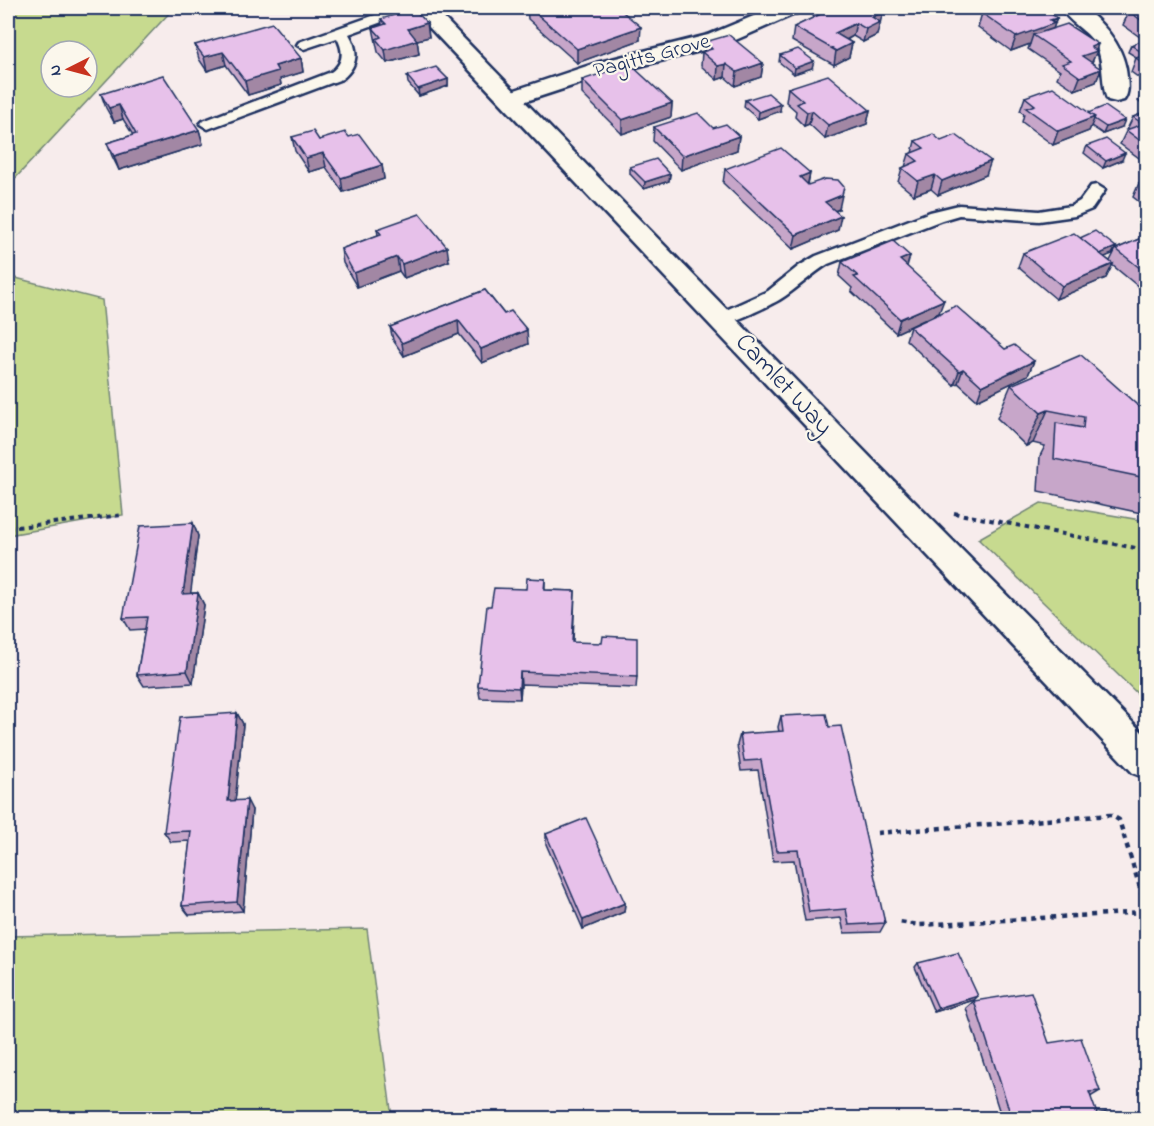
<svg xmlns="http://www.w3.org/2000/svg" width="1154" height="1126" font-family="'Indie Flower',sans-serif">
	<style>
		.green { fill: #c7da8f; stroke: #718476; stroke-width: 1.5; fill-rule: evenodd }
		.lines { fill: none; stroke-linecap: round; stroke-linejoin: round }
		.service-casing { stroke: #1b2f5e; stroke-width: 5 }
		.minor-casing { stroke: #1b2f5e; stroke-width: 5 }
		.tertiary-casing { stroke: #1b2f5e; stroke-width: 5 }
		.path-far1 { stroke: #1b2f5e; stroke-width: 4; stroke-dasharray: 4.5 4.5; stroke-linecap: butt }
		.path { stroke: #1b2f5e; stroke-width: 4.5; stroke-dasharray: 5 5; stroke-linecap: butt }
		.service { fill: #fbf7ec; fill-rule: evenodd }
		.minor { fill: #fbf7ec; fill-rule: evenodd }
		.tertiary { fill: #fbf7ec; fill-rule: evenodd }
		.wall { fill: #c7a6c9; stroke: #1b2f5e; stroke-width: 1.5 }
		.shaded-wall { fill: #a287a4; stroke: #1b2f5e; stroke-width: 1.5 }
		.building { fill: #e7c1ea; stroke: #1b2f5e; stroke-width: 1.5 }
		.labels { text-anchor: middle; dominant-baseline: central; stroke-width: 4.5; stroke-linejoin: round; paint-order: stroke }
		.far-street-label { font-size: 22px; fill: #1b2f5e; stroke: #fbf7ec }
		.street-label { font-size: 26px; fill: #1b2f5e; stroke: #fbf7ec }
	</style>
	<rect width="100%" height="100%" fill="#f7ecec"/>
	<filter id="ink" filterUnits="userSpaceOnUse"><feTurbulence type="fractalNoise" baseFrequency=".0167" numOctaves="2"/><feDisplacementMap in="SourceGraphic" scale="12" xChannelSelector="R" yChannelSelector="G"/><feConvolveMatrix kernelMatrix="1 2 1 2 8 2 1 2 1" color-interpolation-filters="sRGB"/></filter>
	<g filter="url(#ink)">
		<g class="green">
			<path d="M8,8H174L8,186ZM51,51H87V87H51Z"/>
			<polygon points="8,276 102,300 123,515 8,535"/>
			<polygon points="1041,503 1146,521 1146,702 978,539"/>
			<polygon points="367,929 392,1118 8,1118 8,936"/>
		</g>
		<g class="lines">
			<defs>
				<g id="service">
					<path d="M395,8H414L412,11L349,34C359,51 358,66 342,79L213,127L208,129L200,124L203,121L331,72C344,63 344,51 337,38L304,49L297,45L299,42Z"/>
					<path d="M1097,185L1105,190L1092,209L1075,216L1039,221L959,215L942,220L828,264C811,274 796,290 779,300C766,307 728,327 715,323L712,319L715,315L768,291L799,266L816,256L930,212L959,205L1039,211L1071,206L1080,201L1091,186Z"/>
				</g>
				<g id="minor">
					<polygon points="773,8 800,8 797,13 724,45 612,73 511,106 503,104 499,99 503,94 596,63 708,35"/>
					<path d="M1061,8H1084C1106,26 1125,48 1127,77C1128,85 1129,93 1124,100L1116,102L1108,100C1101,90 1105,63 1096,45C1087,30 1068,22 1061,8Z"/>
				</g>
				<polygon id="tertiary" points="411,8 434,8 870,457 1146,736 1146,778 1133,773"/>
			</defs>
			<use href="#service" class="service-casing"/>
			<use href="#minor" class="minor-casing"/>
			<use href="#tertiary" class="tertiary-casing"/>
			<g class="path-far1">
				<polyline points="954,513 1146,550"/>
				<polyline points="8,528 123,515"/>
			</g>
			<polyline class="path" points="877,833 1111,815 1119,820 1145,904 1145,912 920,925 899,922"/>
			<use href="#service" class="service"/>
			<use href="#minor" class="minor"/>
			<use href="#tertiary" class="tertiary"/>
		</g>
		<g class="wall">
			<polygon points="527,8 618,8 640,40 577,63 528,19"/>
			<polygon points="1123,8 1146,8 1146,83 1131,72 1136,58 1138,58 1128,52 1131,45 1144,40 1123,25 1129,11"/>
			<polygon points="814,12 880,25 879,26 877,35 863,42 853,36 847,40 852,43 849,57 834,65 792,41 794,27 813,18"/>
			<polygon points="982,13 1057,18 1053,28 1096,50 1092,63 1101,69 1096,82 1075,90 1057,78 1060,71 1028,49 1030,44 1011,51 978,27"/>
			<polygon points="381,19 427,23 429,37 417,40 419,54 387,63 378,52 373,28 382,25"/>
			<polygon points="705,42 763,63 761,77 735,86 725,77 717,80 701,66 702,52 704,52"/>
			<polygon points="195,45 301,58 303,72 280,79 281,85 248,95 226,65 207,71 199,59"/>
			<polygon points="780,55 812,68 794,74 779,62"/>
			<polygon points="407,76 448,79 448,86 419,96 408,83"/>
			<polygon points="582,80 672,103 671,117 622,134 582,94"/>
			<polygon points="788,88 870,110 867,124 825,139 809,124 804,126 795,117 796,111 786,102"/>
			<polygon points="1146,92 1146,108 1138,101 1141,94"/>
			<polygon points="101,94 199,130 203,144 119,170 112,156 107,143 133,135 123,119 114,122 106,108"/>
			<polygon points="1025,97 1088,113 1122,127 1103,134 1091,126 1089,131 1053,145 1022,122 1024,114 1020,111"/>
			<polygon points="745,100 780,111 758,119 744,107"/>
			<polygon points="1146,112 1146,163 1120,144 1133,117"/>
			<polygon points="654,127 713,128 739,136 737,150 681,170 653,141"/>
			<polygon points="292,137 319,140 349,137 382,165 384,179 343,192 326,167 309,172 295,151"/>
			<polygon points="915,141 986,175 938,195 931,189 914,195 898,182 902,168 905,167 909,154 912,153"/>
			<polygon points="1087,146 1122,160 1103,168 1084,153"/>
			<polygon points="630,167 670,174 669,181 644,189 630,174"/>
			<polygon points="725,169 810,173 808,185 839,209 835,211 838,230 793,249 723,183"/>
			<polygon points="1146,180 1146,207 1133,197 1139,183"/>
			<polygon points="377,229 449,261 404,278 399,271 357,287 343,263 341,249 378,235"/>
			<polygon points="1146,236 1146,293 1112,265 1106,278 1056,299 1018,267 1023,253 1080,238 1116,247 1112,254 1104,257 1110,261 1116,249"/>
			<polygon points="842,262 907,267 939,313 896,333 851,291 852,288 839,276"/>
			<polygon points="485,290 528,344 482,363 459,334 404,356 393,340 390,327"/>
			<polygon points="910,327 1005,349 1034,361 1028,375 977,400 958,383 954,385 906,340"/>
			<polygon points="1011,385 1146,412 1146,514 1038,491 1040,456 1045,446 1033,443 1026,446 997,418"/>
			<polygon points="193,523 198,536 190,593 198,593 204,605 193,683 144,686 137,675 145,629 130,630 123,618"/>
			<polygon points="545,579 545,590 575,591 573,642 637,677 636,688 521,684 520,699 480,698 478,686 491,606"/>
			<polygon points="237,713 243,724 235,801 252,810 243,911 189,915 182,906 190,841 171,842 164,832"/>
			<polygon points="781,716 829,727 885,923 880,932 844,933 841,918 805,921 794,860 773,861 758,770 741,771 737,745 740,734 779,732 778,727"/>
			<polygon points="546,834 625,903 624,912 583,929 546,844"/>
			<polygon points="918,963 974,1000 934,1012 915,967"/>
			<polygon points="974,1001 1049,1043 1100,1091 1090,1097 1097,1114 1108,1119 1002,1119 966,1008"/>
		</g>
		<g class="shaded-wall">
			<polygon points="324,8 336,8 325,11"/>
			<polygon points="883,12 877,35 863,42 866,29 872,17"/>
			<polygon points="1057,18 1050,37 1033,35 1030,44 1011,51 1016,37"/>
			<polygon points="427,23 429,37 417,40 419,54 387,63 385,50 408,29"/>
			<polygon points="856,23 853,36 833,47 835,33"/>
			<polygon points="641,27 640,40 577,63 577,49"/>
			<polygon points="852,43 849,57 834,65 836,51"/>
			<polygon points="1098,44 1096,51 1097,51 1091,64 1082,56 1091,47"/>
			<polygon points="223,52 226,65 207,71 204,57"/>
			<polygon points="301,58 303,72 280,79 281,85 248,95 245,81 275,66"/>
			<polygon points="814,61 812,68 794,74 795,68"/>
			<polygon points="763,63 761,77 735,86 737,72"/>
			<polygon points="726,64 725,77 717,80 718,66"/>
			<polygon points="1101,69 1096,82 1075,90 1080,77"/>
			<polygon points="448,79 448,86 419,96 418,89"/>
			<polygon points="672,103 671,117 622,134 622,120"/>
			<polygon points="781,104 780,111 758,119 759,112"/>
			<polygon points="119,105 123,119 114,122 109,108"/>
			<polygon points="870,110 867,124 825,139 828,125"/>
			<polygon points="812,111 809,124 804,126 807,112"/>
			<polygon points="1095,117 1089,131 1053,145 1058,131"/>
			<polygon points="1125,120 1122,127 1103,134 1106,127"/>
			<polygon points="199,130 203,144 119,170 114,156"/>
			<polygon points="739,136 737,150 681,170 682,156"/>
			<polygon points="323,153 326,167 309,172 306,158"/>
			<polygon points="1125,153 1122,160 1103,168 1106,161"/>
			<polygon points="991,161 986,175 938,195 942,181"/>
			<polygon points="382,165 384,179 343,192 341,178"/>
			<polygon points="810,173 807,187 800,177"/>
			<polygon points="670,174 669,181 644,189 645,182"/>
			<polygon points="935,175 931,189 914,195 918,181"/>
			<polygon points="842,195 839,209 822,216 825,202"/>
			<polygon points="841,216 838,230 793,249 796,235"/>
			<polygon points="447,247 449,261 404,278 402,264"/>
			<polygon points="1116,247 1112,254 1091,263 1094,256"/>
			<polygon points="910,256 906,270 900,260"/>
			<polygon points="397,257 399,271 357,287 354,273"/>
			<polygon points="1113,264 1106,278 1056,299 1062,286"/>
			<polygon points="944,300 939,313 896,333 900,319"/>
			<polygon points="458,320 459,334 404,356 402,343"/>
			<polygon points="527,330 528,344 482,363 481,349"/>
			<polygon points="1034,361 1028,375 977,400 982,386"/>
			<polygon points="963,369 958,383 954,385 959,371"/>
			<polygon points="1048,410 1033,443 1026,446 1041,413"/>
			<polygon points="193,523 198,536 189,606 183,594"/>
			<polygon points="198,593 204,605 193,683 187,671"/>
			<polygon points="520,672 521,684 520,699 519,688"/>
			<polygon points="237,713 243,724 234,812 228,801"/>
			<polygon points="247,800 252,810 243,911 237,902"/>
			<polygon points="625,903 624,912 583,929 583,920"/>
			<polygon points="978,996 974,1000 934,1012 938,1008"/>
		</g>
		<g class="building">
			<polygon points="530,8 618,8 641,27 577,49"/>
			<polygon points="823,8 875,8 883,12 872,17 880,22 866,29 856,23 835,33 852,43 836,51 794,27 819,15 814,12"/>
			<polygon points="999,8 1042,8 1057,18 1050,20 1055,23 1016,37 982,13"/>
			<polygon points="1139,8 1146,8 1146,24 1129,11"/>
			<polygon points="414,9 427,23 408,29 417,40 385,50 376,39 381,37 373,28 386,24 381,19"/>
			<polygon points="272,23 301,58 275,66 278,71 245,81 223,52 204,57 195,45"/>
			<polygon points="1067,24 1098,44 1091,47 1097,51 1082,56 1101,69 1080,77 1062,64 1071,61 1033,35"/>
			<polygon points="729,35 763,63 737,72 726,64 718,66 702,52 712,49 705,42"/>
			<polygon points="1146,39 1146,55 1131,45"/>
			<polygon points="798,49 814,61 795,68 780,55"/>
			<polygon points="1146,55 1146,65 1136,58"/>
			<polygon points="630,64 672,103 622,120 582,80"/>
			<polygon points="436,67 448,79 418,89 407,76"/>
			<polygon points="163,75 199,130 114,156 107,143 136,134 119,105 109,108 101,94"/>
			<polygon points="828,75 870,110 828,125 812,111 807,112 797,104 803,101 788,88"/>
			<polygon points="1053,87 1095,117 1058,131 1026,108 1035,105 1025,97"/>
			<polygon points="1146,92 1146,98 1141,94"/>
			<polygon points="768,93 781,104 759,112 745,100"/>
			<polygon points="1105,106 1125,120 1106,127 1094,119 1095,117 1088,113"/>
			<polygon points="1146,112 1146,145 1126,130 1143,124 1133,117"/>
			<polygon points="698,113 713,128 726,124 739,136 682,156 654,127"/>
			<polygon points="313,131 319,140 345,132 349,137 359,134 382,165 341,178 323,153 306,158 292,137"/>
			<polygon points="933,134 941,141 956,135 991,161 942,181 935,175 918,181 902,168 918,161 909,154 924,148 915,141"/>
			<polygon points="1106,139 1125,153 1106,161 1087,146"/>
			<polygon points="781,148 810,173 800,177 808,185 825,179 838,180 844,187 842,195 825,202 841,216 796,235 725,169"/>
			<polygon points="656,159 670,174 645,182 630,167"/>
			<polygon points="1146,180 1146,188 1139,183"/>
			<polygon points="420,214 447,247 402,264 397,257 354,273 341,249 381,234 377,229"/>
			<polygon points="1095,231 1116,247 1100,254 1080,238"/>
			<polygon points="1074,233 1113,264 1062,286 1023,253"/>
			<polygon points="1146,236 1146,273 1116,249"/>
			<polygon points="893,241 910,256 900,260 944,300 900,319 854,277 858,276 842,262"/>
			<polygon points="485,290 504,314 511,311 527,330 481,349 458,320 402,343 390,327"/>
			<polygon points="956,306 1005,349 1014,345 1034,361 982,386 963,369 959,371 910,327"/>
			<polygon points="1081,355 1144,411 1146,412 1146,478 1054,459 1056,423 1083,428 1084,417 1048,410 1041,413 1011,385"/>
			<polygon points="193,523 183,594 198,593 187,671 137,675 147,617 123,618 140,526"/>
			<polygon points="527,578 545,579 544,590 575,591 572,642 602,643 603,636 637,638 637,677 520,672 519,688 478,686 487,606 491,606 494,588 526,589"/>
			<polygon points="237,713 228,801 247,800 237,902 182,906 191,831 164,832 180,717"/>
			<polygon points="826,714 829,727 841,726 885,923 849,925 846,909 809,912 798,850 777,851 761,760 744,761 740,734 783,731 781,716"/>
			<polygon points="586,818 625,903 583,920 546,834"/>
			<polygon points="958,953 978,996 938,1008 918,963"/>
			<polygon points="1031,992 1049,1043 1081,1038 1100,1091 1089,1092 1097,1114 1106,1112 1108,1119 1012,1119 974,1001"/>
		</g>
	</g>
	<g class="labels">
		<g class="far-street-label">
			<text transform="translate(652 57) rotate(-15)">Pagitts Grove</text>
		</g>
		<g class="street-label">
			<text transform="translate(783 385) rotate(47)">Camlet Way</text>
		</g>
	</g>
	<rect width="1154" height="1126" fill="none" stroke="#fbf7ec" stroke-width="30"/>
	<rect x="15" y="15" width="1124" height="1096" fill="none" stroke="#1b2f5e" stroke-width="2" filter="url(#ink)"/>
	<g transform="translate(69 69) rotate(264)"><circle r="28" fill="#fbf7ec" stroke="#a1a7b3" stroke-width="1.5"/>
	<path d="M0-4.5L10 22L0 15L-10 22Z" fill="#c8321e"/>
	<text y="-9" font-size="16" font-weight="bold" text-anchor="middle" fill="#1b2f5e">N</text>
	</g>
</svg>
